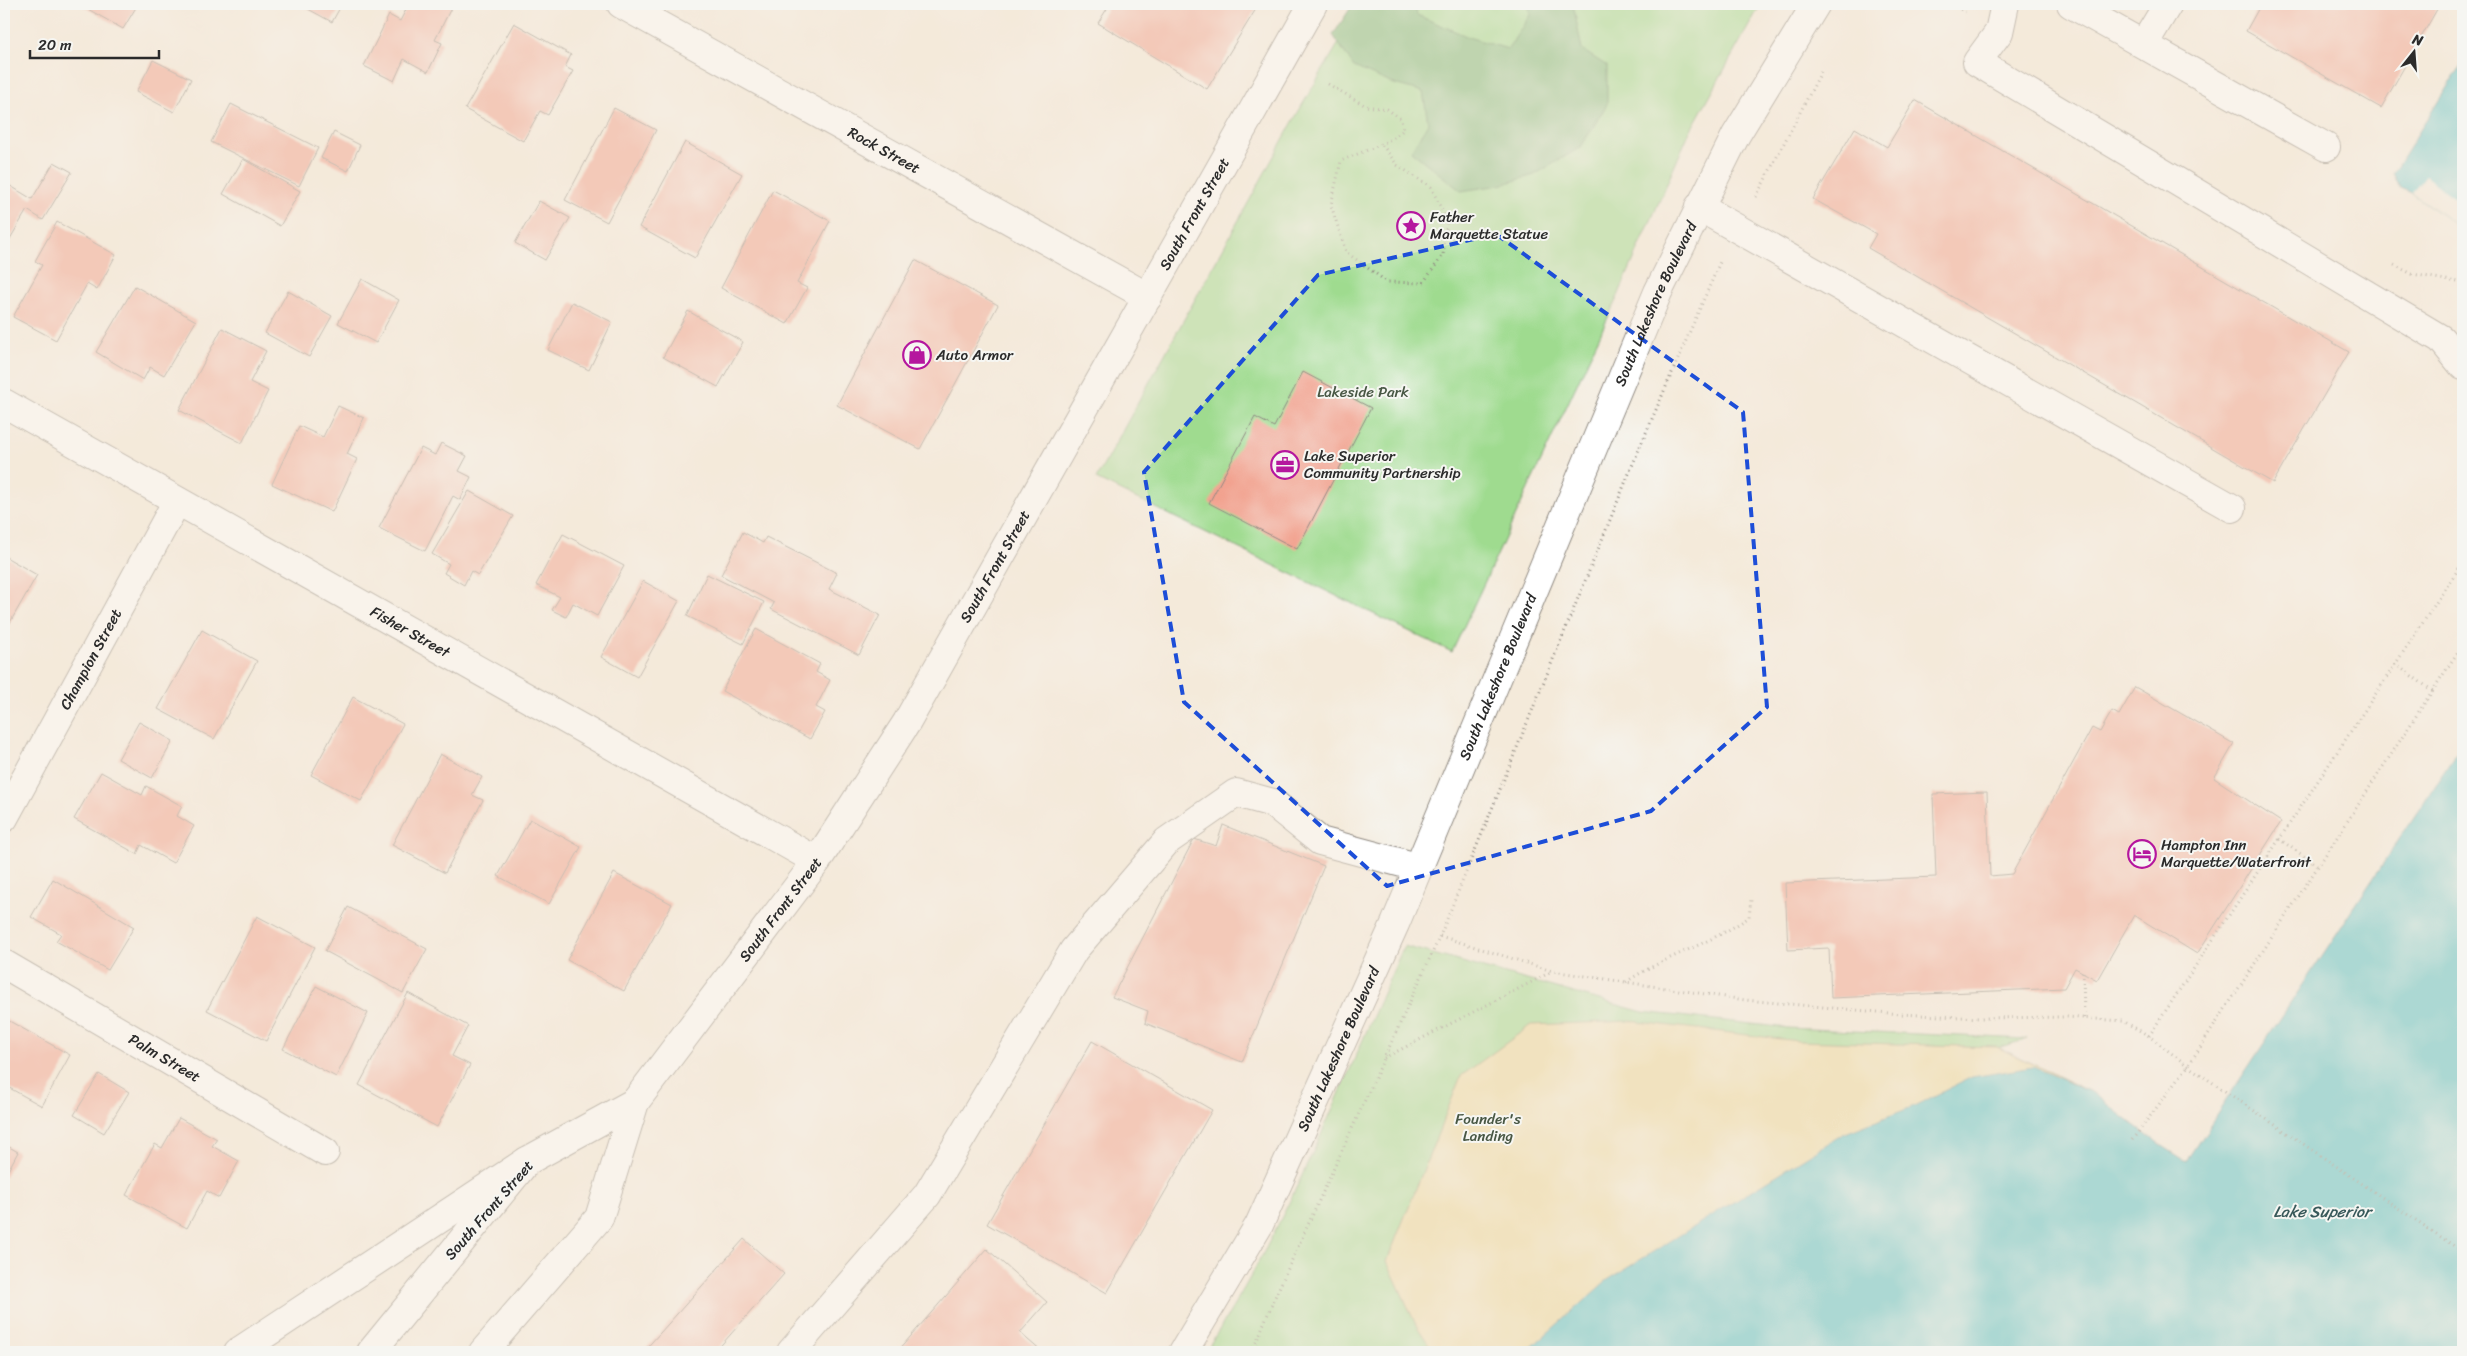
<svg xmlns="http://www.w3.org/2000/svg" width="2467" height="1356" font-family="Sriracha,sans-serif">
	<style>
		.green { fill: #9fdb8f; stroke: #65835d }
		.forest { fill: #7fbb7a; stroke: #557352 }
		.sand { fill: #eeda9e; stroke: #8c8264 }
		.water { fill: #55c3c9; stroke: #40777a }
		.pier { fill: #f4eada }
		.building { fill: #f2a28f }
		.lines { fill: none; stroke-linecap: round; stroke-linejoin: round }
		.minor-casing { stroke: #908a82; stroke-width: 30 }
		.major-casing { stroke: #908a82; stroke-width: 30 }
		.highway-casing { stroke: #908a82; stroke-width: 30 }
		.path { stroke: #908a82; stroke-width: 3; stroke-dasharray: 1 4; stroke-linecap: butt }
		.minor { stroke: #fff; stroke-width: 28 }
		.major { stroke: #fff; stroke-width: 28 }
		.highway { stroke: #fff; stroke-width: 28 }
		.marked { fill: none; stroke: #1d4ed8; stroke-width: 4; stroke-dasharray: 10 6; stroke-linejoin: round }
		.labels { text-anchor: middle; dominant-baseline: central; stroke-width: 4; stroke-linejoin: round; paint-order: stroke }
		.street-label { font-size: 15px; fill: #2b2b2b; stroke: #f6f6f2 }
		.poi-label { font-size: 15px; fill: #2b2b2b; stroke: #f6f6f2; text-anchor: start }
		.park-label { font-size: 15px; fill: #485744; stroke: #f6f6f2 }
		.water-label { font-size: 16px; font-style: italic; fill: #38595a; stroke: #f6f6f2 }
	</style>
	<rect width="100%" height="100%" fill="#f6f6f2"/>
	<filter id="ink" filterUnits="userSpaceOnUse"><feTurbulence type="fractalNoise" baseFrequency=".02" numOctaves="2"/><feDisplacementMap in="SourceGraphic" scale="10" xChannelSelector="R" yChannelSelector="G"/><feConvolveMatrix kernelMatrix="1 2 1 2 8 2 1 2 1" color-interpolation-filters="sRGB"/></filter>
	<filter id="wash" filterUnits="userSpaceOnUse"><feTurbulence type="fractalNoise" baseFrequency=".0096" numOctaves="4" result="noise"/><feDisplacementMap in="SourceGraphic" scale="20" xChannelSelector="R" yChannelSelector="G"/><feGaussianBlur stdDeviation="1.12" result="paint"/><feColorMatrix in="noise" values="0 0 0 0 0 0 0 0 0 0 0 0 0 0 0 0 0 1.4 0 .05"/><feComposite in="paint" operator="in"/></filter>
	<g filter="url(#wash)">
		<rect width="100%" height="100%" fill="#f4eada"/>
		<g class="green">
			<polygon points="1362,4 1761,4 1689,133 1618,296 1452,652 1096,479 1301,107"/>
			<path d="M1404,946L1643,1012L1788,1028L2027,1039L1804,1106L1452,1352H1205C1287,1228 1343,1082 1404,946Z"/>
		</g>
		<polygon class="forest" points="1353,4 1415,4 1417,15 1471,38 1508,49 1530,15 1528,4 1573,4 1582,50 1607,66 1607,104 1581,147 1534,175 1500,185 1461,191 1411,151 1428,123 1423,92 1391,83 1354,67 1333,35"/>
		<polygon class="sand" points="1630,1021 1798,1041 1997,1047 2093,1093 1749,1352 1434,1352 1416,1325 1387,1261 1461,1076 1531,1025"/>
		<g class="water">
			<polygon points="2463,62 2463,230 2412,193 2400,188 2393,173"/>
			<polygon points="2463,743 2463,1352 1526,1352 1606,1281 1843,1134 1912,1107 1972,1077 2033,1067 2093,1093 2161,1145 2186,1161"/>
		</g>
		<polygon class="pier" points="2425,176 2463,204 2463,230 2412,193"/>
		<g id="blocks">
			<g class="building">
				<polygon points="79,4 138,4 123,29"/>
				<polygon points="299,4 342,4 332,22"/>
				<polygon points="409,4 453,4 435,40 442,43 428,72 404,59 394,81 364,66 389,15 400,21"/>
				<polygon points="1110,4 1259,4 1207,89 1098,23"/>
				<polygon points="2261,4 2440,4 2381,108 2246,31"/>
				<polygon points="514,23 571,55 565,67 573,71 548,115 540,111 523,141 465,109"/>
				<polygon points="153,60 191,79 174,112 136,92"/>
				<polygon points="1915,100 2349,352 2273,483 1868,248 1876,234 1813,199 1855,128 1887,147"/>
				<polygon points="231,104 318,148 299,186 211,142"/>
				<polygon points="614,108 656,130 607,222 565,200"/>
				<polygon points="334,132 360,145 348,171 321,158"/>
				<polygon points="685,142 742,174 695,258 639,227"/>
				<polygon points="243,159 300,191 280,226 223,194"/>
				<polygon points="54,162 72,172 43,220 27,210 4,249 4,182 32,199"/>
				<polygon points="773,190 830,221 797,283 807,288 787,324 721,288"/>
				<polygon points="539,201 570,218 545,260 515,243"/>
				<polygon points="57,222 116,255 97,290 87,284 56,340 13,317 42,265 35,261"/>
				<polygon points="915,260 998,305 920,449 837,405"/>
				<polygon points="362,279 399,300 376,343 338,323"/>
				<polygon points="135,286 196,321 164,375 150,367 143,380 96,352"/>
				<polygon points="288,291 332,316 309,357 265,333"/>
				<polygon points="572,302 612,322 589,370 548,350"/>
				<polygon points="688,311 743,342 718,387 663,357"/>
				<polygon points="222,328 266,351 250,382 268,391 242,443 179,410"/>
				<polygon points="1303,372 1371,408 1297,549 1209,503 1255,417 1274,427"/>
				<polygon points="338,406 364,418 347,454 357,459 332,512 272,484 299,426 323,437"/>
				<polygon points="441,443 467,456 459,471 471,477 460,500 453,496 425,551 379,528 421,448 435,455"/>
				<polygon points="469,491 513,516 478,575 471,571 464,585 444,573 449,564 432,554"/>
				<polygon points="743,532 763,543 766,537 837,573 829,589 880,615 859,655 771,609 774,603 721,575"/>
				<polygon points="563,534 624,566 597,616 573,603 566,617 552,610 560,597 536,585"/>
				<polygon points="4,556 37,575 4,633"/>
				<polygon points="707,574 764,602 743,644 687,616"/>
				<polygon points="643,581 679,601 637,677 601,657"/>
				<polygon points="756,629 820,664 816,672 830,680 816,707 825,712 810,739 722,691"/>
				<polygon points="202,630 257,661 214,739 158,709"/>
				<polygon points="2135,687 2234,744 2214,778 2281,822 2197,954 2134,915 2097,980 2075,968 2064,988 1831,998 1829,948 1788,950 1785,883 1936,877 1933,794 1987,792 1990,876 2012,874 2092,728 2100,732 2112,711 2119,715"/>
				<polygon points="353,697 403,724 361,801 311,775"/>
				<polygon points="139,722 173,741 152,778 118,759"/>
				<polygon points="440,754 482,777 472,795 483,800 445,873 392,845"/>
				<polygon points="101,772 142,795 146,786 182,806 177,816 194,826 173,863 141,845 137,854 74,819"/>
				<polygon points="530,819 581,847 549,904 498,876"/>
				<polygon points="1223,825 1324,866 1242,1062 1145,1023 1148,1011 1112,997 1194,839 1216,846"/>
				<polygon points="614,873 672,904 624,991 567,960"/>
				<polygon points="53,879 134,927 108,970 56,941 61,934 31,917"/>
				<polygon points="348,907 427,949 403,993 325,951"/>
				<polygon points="257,916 315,947 266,1041 207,1010"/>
				<polygon points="316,986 368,1013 336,1077 283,1049"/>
				<polygon points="408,993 468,1026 452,1056 470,1065 437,1127 359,1085"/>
				<polygon points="4,1018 70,1055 42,1106 4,1085"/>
				<polygon points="1092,1041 1212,1110 1107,1293 987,1224"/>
				<polygon points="99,1074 129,1092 104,1133 74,1115"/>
				<polygon points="179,1118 217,1139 212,1146 239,1161 219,1198 207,1191 187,1228 126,1195 155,1144 162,1148"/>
				<polygon points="4,1144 18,1152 4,1178"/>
				<polygon points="744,1239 784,1274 715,1352 643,1352"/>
				<polygon points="987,1249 1047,1302 1020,1333 1042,1352 897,1352"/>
			</g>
		</g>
	</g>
	<g filter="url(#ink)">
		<use href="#blocks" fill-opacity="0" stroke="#908a82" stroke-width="1"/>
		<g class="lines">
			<defs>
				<g id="minor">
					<path id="s1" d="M621,4L1148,297"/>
					<polyline points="2005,4 1999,32 1977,62 2441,339 2463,366"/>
					<polyline points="2071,4 2326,147"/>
					<polyline points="2144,44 2168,4"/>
					<polyline points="1699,207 2232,508"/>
					<path id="s2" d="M4,403L817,861"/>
					<path id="s3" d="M4,818L177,501"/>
					<path id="s4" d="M4,964L325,1152"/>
					<polyline points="791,1352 927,1195 1074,950 1167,841 1236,793 1273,803 1320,841 1417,867"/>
					<path id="s5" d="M1183,1352L1259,1225L1395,924L1658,292L1736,135L1816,4"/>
				</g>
				<g id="major">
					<polyline points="371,1352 527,1161 635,1102"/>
					<path id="s6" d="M483,1352L599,1218L635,1102L817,861L907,722L1313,4"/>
				</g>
				<polyline id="highway" points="238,1352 527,1161"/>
			</defs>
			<use href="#minor" class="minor-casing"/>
			<use href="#major" class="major-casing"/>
			<use href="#highway" class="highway-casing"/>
			<g class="path">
				<polyline points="1952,4 1965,12"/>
				<path d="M1328,84L1366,106L1387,109L1401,119L1403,130C1389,144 1360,152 1341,161L1331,205L1346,252L1387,282L1423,283L1443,255L1447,221L1431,187L1397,165L1381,143"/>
				<polyline points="1756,197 1821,72"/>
				<polyline points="2394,265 2412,274 2463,283"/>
				<polyline points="2395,664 2433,691"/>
				<polyline points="2279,839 2318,866"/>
				<polyline points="1440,936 1552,971 1745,1000 1900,1014 1980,1018 2067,1017 2123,1021 2149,1036 2188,1066 2463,1252"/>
				<polyline points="2083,972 2084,1018"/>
				<path d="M1626,982C1665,956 1711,944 1749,917L1751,900"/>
				<polyline points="2149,1036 2463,562"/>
				<polyline points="1384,1058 1551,972"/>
				<polyline points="2132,1140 2188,1066 2463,644"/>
				<polyline points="1252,1352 1275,1297 1440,936 1639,449 1720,262"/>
			</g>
			<use href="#minor" class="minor"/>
			<use href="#major" class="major"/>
			<use href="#highway" class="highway"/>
		</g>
	</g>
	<path d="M0 0H2467V1356H0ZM1496,234L1743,412L1767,707L1651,811L1387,886L1184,702L1144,472L1318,275Z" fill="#f4eada" fill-opacity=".55" fill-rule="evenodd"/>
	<path class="marked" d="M1496,234L1743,412L1767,707L1651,811L1387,886L1184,702L1144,472L1318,275Z"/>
	<defs>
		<symbol id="sight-ring" viewBox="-11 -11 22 22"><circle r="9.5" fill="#f6f6f2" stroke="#b5179e" stroke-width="1.5"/><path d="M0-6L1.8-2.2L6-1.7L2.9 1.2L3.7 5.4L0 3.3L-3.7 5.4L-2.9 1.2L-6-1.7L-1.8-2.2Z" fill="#b5179e"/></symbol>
		<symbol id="shop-ring" viewBox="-11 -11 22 22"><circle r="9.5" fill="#f6f6f2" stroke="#b5179e" stroke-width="1.5"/><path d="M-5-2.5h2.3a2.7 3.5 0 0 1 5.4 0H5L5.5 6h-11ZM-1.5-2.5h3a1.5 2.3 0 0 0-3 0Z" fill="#b5179e"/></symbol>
		<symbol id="office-ring" viewBox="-11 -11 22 22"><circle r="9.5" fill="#f6f6f2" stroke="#b5179e" stroke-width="1.5"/><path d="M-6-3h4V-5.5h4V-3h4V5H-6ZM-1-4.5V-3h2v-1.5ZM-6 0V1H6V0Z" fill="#b5179e"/></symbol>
		<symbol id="hotel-ring" viewBox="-11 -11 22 22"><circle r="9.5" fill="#f6f6f2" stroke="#b5179e" stroke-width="1.5"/><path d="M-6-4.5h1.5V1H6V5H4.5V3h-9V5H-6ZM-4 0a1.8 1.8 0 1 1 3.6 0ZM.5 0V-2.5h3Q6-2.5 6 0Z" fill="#b5179e"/></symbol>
	</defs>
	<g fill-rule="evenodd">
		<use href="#sight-ring" x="1395" y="210" width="32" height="32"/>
		<use href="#shop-ring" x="901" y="339" width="32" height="32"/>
		<use href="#office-ring" x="1269" y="449" width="32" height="32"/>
		<use href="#hotel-ring" x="2126" y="838" width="32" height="32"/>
	</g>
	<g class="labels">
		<g class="street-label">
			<text stroke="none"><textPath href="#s1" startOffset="301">Rock Street</textPath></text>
			<text stroke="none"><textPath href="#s6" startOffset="1350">South Front Street</textPath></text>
			<text stroke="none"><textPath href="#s5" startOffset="1151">South Lakeshore Boulevard</textPath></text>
			<text stroke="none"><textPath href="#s6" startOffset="945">South Front Street</textPath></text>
			<text stroke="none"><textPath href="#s2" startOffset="466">Fisher Street</textPath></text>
			<text stroke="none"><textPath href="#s3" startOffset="181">Champion Street</textPath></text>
			<text stroke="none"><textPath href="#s5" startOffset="746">South Lakeshore Boulevard</textPath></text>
			<text stroke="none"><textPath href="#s6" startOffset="540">South Front Street</textPath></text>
			<text stroke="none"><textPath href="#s5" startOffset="341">South Lakeshore Boulevard</textPath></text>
			<text stroke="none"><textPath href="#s4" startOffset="186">Palm Street</textPath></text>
			<text transform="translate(489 1210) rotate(-49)">South Front Street</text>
		</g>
		<g class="poi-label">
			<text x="1430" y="217">Father<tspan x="1430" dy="17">Marquette Statue</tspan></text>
			<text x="936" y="355">Auto Armor</text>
			<text x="1304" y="456">Lake Superior<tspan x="1304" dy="17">Community Partnership</tspan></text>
			<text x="2161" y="845">Hampton Inn<tspan x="2161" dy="17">Marquette/Waterfront</tspan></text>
		</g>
		<g class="park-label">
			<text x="1363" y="392">Lakeside Park</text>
			<text x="1488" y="1119">Founder's<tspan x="1488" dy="17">Landing</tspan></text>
		</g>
		<g class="water-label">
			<text x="2322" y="1211">Lake Superior</text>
		</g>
	</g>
	<rect width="2467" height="1356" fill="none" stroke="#f6f6f2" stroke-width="20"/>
	<g transform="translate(2414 52) rotate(17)" stroke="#f6f6f2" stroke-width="4" paint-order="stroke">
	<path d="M0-4L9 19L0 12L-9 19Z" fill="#2b2b2b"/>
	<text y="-8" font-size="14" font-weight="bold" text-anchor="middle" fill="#2b2b2b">N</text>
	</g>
	<path d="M30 50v8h129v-8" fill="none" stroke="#2b2b2b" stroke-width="2.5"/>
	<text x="38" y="50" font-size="15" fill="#2b2b2b" stroke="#f6f6f2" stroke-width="4" paint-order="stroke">20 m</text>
</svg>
